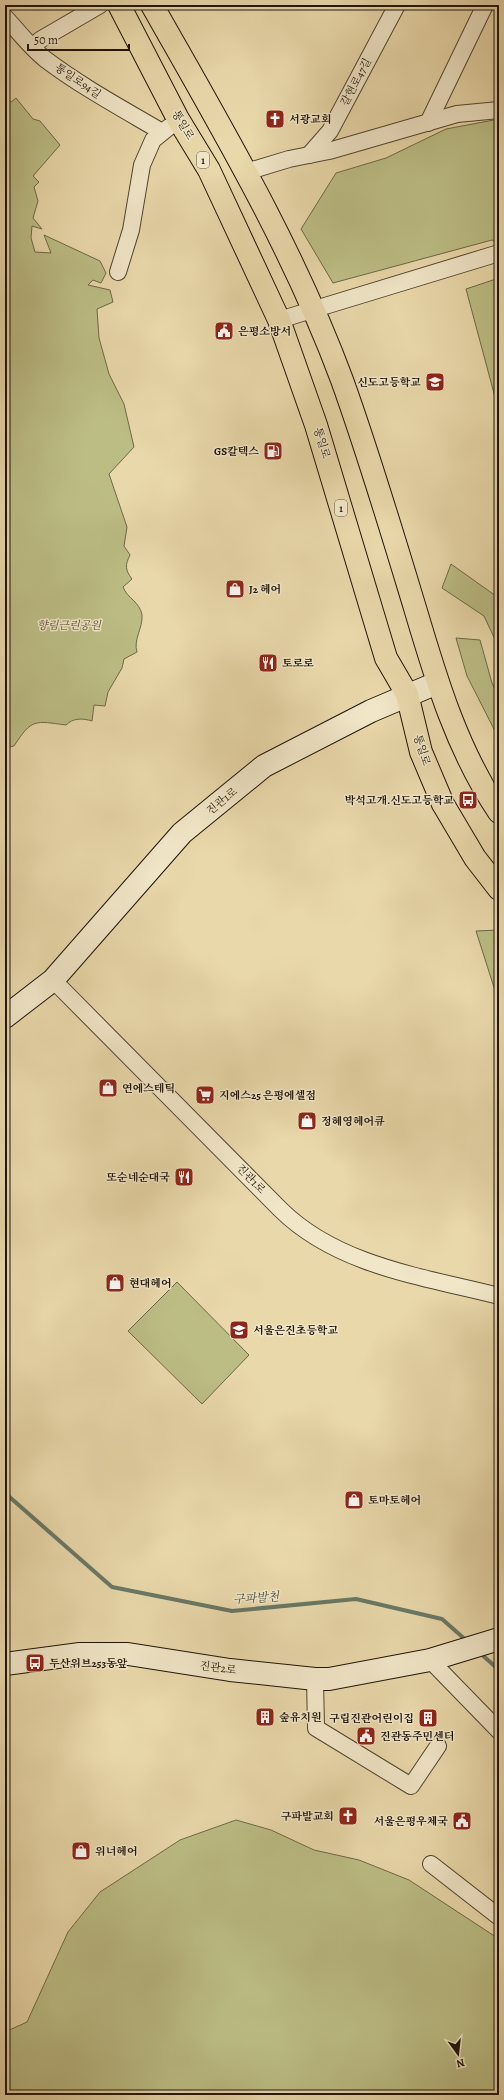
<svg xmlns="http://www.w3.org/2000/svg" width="504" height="2100" font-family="Alegreya,'Noto Serif KR',serif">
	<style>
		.green { fill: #bcbd85; stroke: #6e6846 }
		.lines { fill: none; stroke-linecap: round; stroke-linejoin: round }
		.stream { stroke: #687866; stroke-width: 4 }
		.street-casing { stroke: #524530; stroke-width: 18 }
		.secondary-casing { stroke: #1f1407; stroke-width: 24 }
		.primary-casing { stroke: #1f1407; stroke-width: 24 }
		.street { stroke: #f1e6c8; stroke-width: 16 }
		.secondary { stroke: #f1e6c8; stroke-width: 22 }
		.primary { stroke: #e9d8aa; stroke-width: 22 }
		.labels { text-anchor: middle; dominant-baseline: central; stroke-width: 3; stroke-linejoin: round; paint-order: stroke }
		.shield { fill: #f1e6c8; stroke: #5e5341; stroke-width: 1 }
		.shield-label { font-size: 10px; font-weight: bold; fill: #1f1407 }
		.street-label { font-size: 11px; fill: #1f1407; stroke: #f1e6c8 }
		.poi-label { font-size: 11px; font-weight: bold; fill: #1f1407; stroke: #f1e6c8; text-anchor: start }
		.park-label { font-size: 11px; font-style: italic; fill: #564f33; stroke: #f1e6c8 }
		.water-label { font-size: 12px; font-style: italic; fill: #494e3e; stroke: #f1e6c8 }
	</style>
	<rect width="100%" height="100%" fill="#e9d8aa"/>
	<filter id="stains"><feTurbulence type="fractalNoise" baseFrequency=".005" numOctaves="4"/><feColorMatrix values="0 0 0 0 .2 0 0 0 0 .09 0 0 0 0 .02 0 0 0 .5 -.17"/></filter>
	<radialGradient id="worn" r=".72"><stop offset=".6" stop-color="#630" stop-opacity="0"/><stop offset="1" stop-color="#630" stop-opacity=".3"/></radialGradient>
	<g class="green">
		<path d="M5,97L11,102L16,98L33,119L40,121L60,145L33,176L39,182L34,187L38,201L33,218L42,229L32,226L31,238L35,252L51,253L44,235L100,261L106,273L101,283L93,280L88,285L110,290L113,302L97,309L99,338L109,374L124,404L134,447L109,474L127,527L124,546L130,555C125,565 125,570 132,579L123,587C127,598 140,602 142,615C143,628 133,640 137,652L124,659L122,668L108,692L105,706L94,705L92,721C82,718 73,718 66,725C35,721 32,718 14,746L5,748Z"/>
		<polygon points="499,119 499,244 492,240 333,283 301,229 336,173 386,158 446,129"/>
		<polygon points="499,278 499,412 466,289"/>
		<polygon points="451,564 496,596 499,595 499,648 484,616 442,588"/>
		<polygon points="456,638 480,640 492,683 499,698 499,739 467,676"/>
		<polygon points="499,930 499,1003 476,931"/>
		<polygon points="177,1282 249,1355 202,1404 128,1331"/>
		<polygon points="236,1820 271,1830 314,1850 359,1860 409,1880 499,1939 499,2095 5,2095 5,2032 27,2022 68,1932 100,1892 180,1840"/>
	</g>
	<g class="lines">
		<g class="stream">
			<polyline points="5,1493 112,1587 232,1611 356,1599 442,1619 467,1641"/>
			<polyline points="480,1653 499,1670"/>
		</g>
		<defs>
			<g id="street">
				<path d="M5,17C18,31 30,47 45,59C82,87 123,109 162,132"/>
				<polyline points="33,47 40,40 100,5"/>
				<polyline points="428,123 485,5"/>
				<polyline points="309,155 330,131 397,5"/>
				<polyline points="246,172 289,159 329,151 457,114 499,110"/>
				<polyline points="118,272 131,230 142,165 153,140 169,127"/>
				<polyline points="279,320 499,253"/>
				<path d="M53,980L281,1210C338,1266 424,1277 499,1296"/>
				<polyline points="430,1660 499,1731"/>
				<polyline points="315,1679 316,1728 411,1786 438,1746"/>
				<polyline points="431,1864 499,1917"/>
			</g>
			<g id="secondary">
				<polyline points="5,1017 53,980 182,833 264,766 371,711 437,683"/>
				<polyline points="5,1664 80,1654 128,1654 230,1670 315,1679 329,1679 430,1660 499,1639"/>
			</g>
			<g id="primary">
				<polyline points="119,5 178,119 209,170 279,320 316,425 386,658 407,694 421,752 443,804 475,858 499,889"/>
				<path d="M152,5C221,127 293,248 342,380C369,455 392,532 415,608C436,679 457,750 499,812"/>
			</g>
		</defs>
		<use href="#street" class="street-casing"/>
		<use href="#secondary" class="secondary-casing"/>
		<use href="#primary" class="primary-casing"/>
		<use href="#street" class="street"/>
		<use href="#secondary" class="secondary"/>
		<use href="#primary" class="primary"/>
	</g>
	<defs>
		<symbol id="church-square" viewBox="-11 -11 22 22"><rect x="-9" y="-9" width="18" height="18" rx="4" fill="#8f2418" stroke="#f1e6c8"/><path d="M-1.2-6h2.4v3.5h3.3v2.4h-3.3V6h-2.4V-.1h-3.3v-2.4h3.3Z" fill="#fff"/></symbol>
		<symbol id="civic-square" viewBox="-11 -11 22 22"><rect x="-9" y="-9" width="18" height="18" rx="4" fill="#8f2418" stroke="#f1e6c8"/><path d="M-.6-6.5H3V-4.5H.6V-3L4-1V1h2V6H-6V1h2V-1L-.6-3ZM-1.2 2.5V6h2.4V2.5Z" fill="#fff"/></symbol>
		<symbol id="school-square" viewBox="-11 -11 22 22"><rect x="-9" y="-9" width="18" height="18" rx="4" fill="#8f2418" stroke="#f1e6c8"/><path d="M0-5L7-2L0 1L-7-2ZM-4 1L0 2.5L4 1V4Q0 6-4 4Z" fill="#fff"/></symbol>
		<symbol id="fuel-square" viewBox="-11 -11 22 22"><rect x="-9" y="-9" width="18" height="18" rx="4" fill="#8f2418" stroke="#f1e6c8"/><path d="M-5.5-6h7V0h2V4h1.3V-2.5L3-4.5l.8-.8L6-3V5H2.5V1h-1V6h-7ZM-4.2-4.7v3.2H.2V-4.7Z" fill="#fff"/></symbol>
		<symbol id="shop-square" viewBox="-11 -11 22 22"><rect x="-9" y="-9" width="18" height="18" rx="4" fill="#8f2418" stroke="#f1e6c8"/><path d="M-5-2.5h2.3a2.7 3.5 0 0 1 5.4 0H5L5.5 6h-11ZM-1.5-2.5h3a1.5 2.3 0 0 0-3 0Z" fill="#fff"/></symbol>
		<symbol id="restaurant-square" viewBox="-11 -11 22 22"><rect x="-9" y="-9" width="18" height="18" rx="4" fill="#8f2418" stroke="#f1e6c8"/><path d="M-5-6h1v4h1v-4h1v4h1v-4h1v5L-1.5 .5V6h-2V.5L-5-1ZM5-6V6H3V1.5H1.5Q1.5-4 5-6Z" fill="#fff"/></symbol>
		<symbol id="bus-square" viewBox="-11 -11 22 22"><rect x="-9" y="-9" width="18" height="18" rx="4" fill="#8f2418" stroke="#f1e6c8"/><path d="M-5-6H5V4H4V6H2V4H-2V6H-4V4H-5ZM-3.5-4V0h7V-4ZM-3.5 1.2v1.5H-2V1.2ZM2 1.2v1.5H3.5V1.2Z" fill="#fff"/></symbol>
		<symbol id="supermarket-square" viewBox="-11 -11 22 22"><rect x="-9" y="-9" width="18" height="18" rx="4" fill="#8f2418" stroke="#f1e6c8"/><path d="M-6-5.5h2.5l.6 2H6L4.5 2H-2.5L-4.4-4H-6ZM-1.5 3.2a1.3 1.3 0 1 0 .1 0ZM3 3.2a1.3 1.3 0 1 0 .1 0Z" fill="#fff"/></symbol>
		<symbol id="building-square" viewBox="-11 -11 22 22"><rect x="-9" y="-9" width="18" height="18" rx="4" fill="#8f2418" stroke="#f1e6c8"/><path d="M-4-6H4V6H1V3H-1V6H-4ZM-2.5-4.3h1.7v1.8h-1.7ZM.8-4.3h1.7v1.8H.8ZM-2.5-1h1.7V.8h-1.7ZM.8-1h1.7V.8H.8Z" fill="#fff"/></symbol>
	</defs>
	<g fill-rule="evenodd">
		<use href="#church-square" x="264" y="108" width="22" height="22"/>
		<use href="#civic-square" x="213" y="320" width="22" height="22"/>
		<use href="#school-square" x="424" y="371" width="22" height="22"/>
		<use href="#fuel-square" x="262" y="440" width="22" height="22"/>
		<use href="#shop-square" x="224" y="578" width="22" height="22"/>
		<use href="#restaurant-square" x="257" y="652" width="22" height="22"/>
		<use href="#bus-square" x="457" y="789" width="22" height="22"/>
		<use href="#shop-square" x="97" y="1077" width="22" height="22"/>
		<use href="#supermarket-square" x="194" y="1084" width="22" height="22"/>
		<use href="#shop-square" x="296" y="1110" width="22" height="22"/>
		<use href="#restaurant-square" x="173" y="1166" width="22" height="22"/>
		<use href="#shop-square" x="104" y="1272" width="22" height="22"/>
		<use href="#school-square" x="228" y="1319" width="22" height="22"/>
		<use href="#shop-square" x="343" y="1489" width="22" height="22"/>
		<use href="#bus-square" x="24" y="1652" width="22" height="22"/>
		<use href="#building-square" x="254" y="1706" width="22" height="22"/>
		<use href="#building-square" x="417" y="1707" width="22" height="22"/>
		<use href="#civic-square" x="355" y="1725" width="22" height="22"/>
		<use href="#church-square" x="337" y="1805" width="22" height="22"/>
		<use href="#civic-square" x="451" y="1810" width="22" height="22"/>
		<use href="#shop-square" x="70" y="1840" width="22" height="22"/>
	</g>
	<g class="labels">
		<g class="shield">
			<rect x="197" y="152" width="12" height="16" rx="3"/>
			<rect x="335" y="500" width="12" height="16" rx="3"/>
		</g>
		<g class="shield-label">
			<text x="203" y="160">1</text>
			<text x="341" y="508">1</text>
		</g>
		<g class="street-label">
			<text transform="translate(78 81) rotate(34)">통일로94길</text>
			<text transform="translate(356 82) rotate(-62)">갈현로47길</text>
			<text transform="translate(183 125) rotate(60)">통일로</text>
			<text transform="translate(322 443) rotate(73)">통일로</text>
			<text transform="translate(422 750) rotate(72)">통일로</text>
			<text transform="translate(222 801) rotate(-39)">진관1로</text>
			<text transform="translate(251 1179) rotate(46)">진관1로</text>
			<text transform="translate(218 1668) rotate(8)">진관2로</text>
		</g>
		<g class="poi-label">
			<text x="289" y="119">서광교회</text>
			<text x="238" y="331">은평소방서</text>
			<text x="421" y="382" text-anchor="end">신도고등학교</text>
			<text x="259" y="451" text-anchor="end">GS칼텍스</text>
			<text x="249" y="589">J2 헤어</text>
			<text x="282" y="663">토로로</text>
			<text x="454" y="800" text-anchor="end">박석고개.신도고등학교</text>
			<text x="122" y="1088">연에스테틱</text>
			<text x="219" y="1095">지에스25 은평에셀점</text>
			<text x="321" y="1121">정혜영헤어큐</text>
			<text x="170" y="1177" text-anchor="end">또순네순대국</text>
			<text x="129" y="1283">현대헤어</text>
			<text x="253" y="1330">서울은진초등학교</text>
			<text x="368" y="1500">토마토헤어</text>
			<text x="49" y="1663">두산위브253동앞</text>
			<text x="279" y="1717">숲유치원</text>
			<text x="414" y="1718" text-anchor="end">구립진관어린이집</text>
			<text x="380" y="1736">진관동주민센터</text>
			<text x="334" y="1816" text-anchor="end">구파발교회</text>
			<text x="448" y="1821" text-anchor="end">서울은평우체국</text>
			<text x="95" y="1851">위너헤어</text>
		</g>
		<g class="park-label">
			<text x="69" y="625">향림근린공원</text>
		</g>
		<g class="water-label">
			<text transform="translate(256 1598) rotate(-4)">구파발천</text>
		</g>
	</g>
	<rect width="504" height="2100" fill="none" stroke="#e9d8aa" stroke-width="20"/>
	<rect x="6" y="6" width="492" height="2088" fill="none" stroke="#1f1407" stroke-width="2"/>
	<rect x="10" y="10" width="484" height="2080" fill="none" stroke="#1f1407"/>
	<g transform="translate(458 2054) rotate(165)" stroke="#f1e6c8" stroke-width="3" paint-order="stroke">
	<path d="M0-3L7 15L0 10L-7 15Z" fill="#1f1407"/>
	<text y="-6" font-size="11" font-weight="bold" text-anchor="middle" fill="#1f1407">N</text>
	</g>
	<path d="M28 44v6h101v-6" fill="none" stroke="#1f1407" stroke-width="2"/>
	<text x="34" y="44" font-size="12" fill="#1f1407" stroke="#f1e6c8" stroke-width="3" paint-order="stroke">50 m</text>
	<rect width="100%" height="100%" filter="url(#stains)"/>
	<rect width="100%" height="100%" fill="url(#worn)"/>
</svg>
